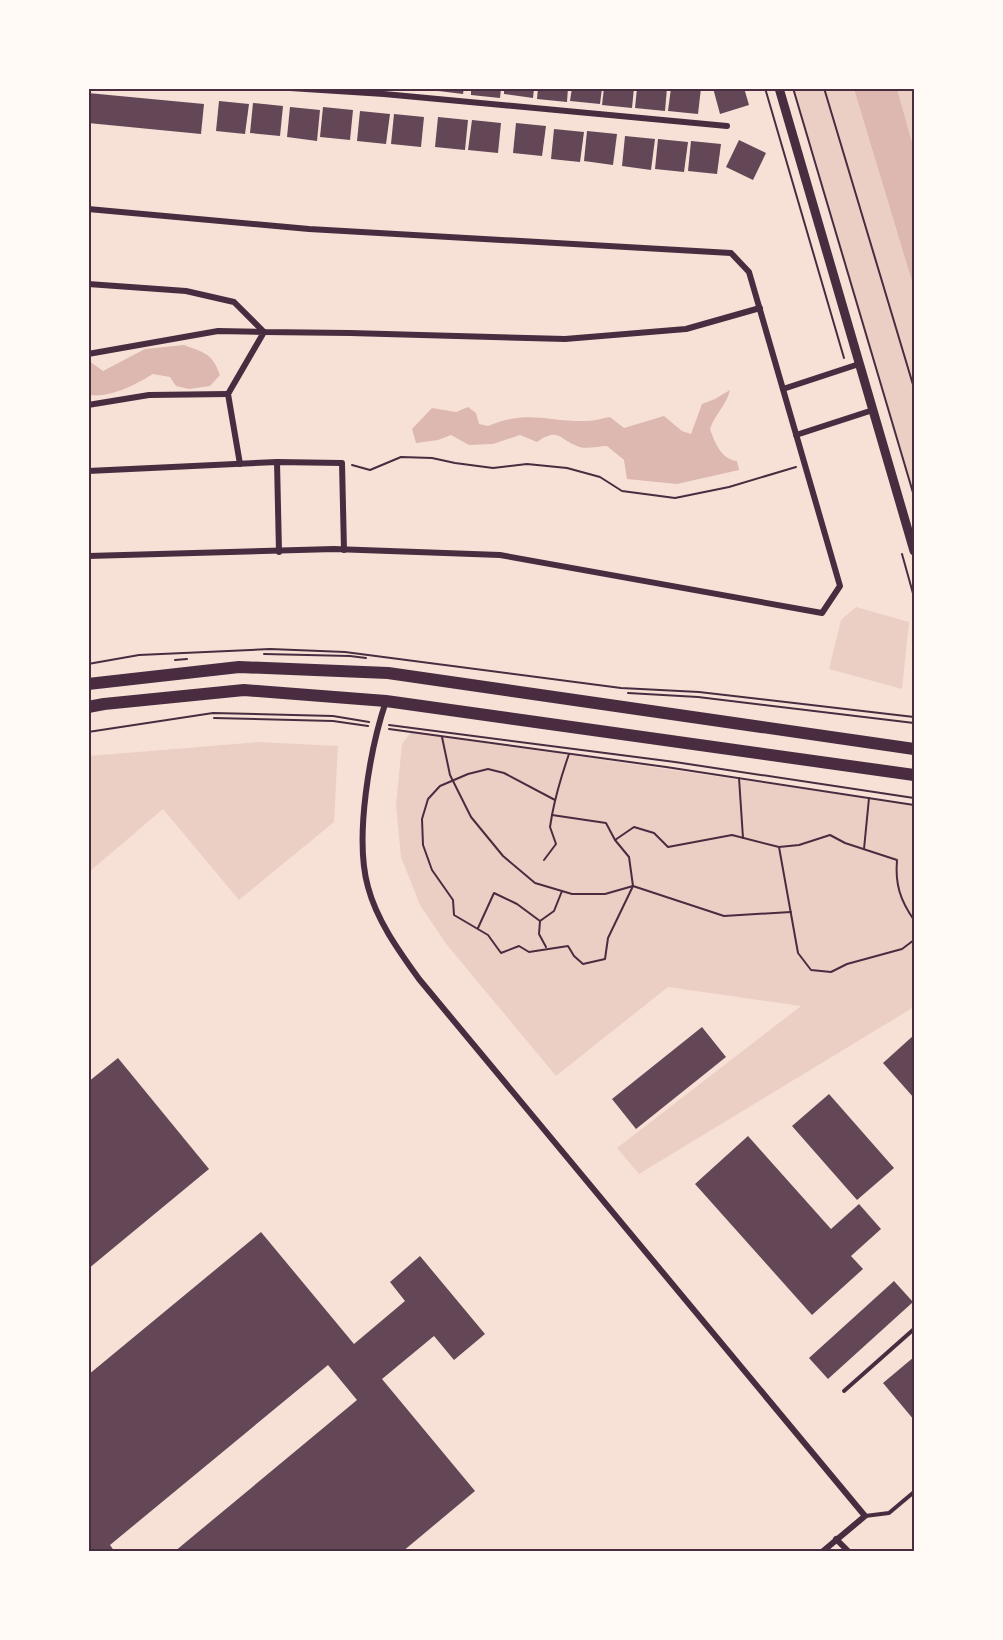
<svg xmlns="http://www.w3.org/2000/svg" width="1003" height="1640" font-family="'DejaVu Sans',sans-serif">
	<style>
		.green { fill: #ebcfc5 }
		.water { fill: #dcb8b0 }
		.building { fill: #644757 }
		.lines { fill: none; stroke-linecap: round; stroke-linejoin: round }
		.path { stroke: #4a2c40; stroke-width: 2 }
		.service { stroke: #4a2c40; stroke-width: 4 }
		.minor { stroke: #4a2c40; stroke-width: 6 }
		.tertiary { stroke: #4a2c40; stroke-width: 9 }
		.primary { stroke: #4a2c40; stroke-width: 12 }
		.neatline { fill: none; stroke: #4a2c40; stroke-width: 2 }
	</style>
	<rect width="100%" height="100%" fill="#f7e1d7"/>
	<g class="green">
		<polygon points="793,89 854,89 914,288 914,496"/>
		<polygon points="897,89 914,89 914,149"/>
		<polygon points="856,607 909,622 902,689 829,669 841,620"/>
		<polygon points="411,732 914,805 914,1007 639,1174 617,1148 801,1006 668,987 556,1076 447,945 420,905 401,857 396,805 402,744"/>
		<polygon points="259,742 338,746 334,822 239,900 163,809 89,872 89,756"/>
	</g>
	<g class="water">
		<polygon points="854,89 897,89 914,149 914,288"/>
		<path d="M184,345C205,353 212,353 220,375L210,386L189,389L176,386L170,377L153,374C135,385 110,398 89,395V361L103,371L145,349Z"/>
		<path d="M730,390C727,404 715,414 710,429C715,443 721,459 737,461L739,470L677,484L627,479L624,460L607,446C598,446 585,450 577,446C559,439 558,427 537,442L520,435L493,444L469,445L451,435L438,440L416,443L412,429L432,408L456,412L468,407L476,413L479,424L488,426C527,409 548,422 587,421C594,421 603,418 610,417L624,428L664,416L682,431L691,434L702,404L715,399Z"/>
	</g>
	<g class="building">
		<polygon points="431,88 464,88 463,94 430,90"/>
		<polygon points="471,88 501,88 500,98 471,95"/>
		<polygon points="504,88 534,88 533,98 504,94"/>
		<polygon points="538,88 568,88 567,102 537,99"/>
		<polygon points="572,88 602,88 600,104 570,101"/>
		<polygon points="604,88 634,88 632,108 602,105"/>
		<polygon points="637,88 667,88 665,111 635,108"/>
		<polygon points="671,88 701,88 698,114 668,111"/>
		<polygon points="713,88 744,88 749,105 720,114"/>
		<polygon points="88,93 204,104 201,134 88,123"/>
		<polygon points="219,101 249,104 245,134 216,131"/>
		<polygon points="253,103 283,106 280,136 250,133"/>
		<polygon points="290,107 320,110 317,141 287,137"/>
		<polygon points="323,107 353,110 350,140 320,137"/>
		<polygon points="360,111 390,114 386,144 357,141"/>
		<polygon points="394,114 424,117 421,147 391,144"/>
		<polygon points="438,117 468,120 465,150 435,147"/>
		<polygon points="472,120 501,123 498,153 468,150"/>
		<polygon points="516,123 546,126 542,156 513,153"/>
		<polygon points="554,129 584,132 580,162 551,159"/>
		<polygon points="587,131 617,134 613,165 584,161"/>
		<polygon points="625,136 655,139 651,170 622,166"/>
		<polygon points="658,139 688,142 684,172 655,169"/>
		<polygon points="739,140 766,153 753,180 726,167"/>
		<polygon points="691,141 721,144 717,174 688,171"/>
		<polygon points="702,1027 726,1057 636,1129 612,1099"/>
		<polygon points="914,1035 914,1098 883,1063"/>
		<polygon points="118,1058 209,1169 88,1269 88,1082"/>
		<polygon points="829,1094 894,1168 857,1200 792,1126"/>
		<polygon points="748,1136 831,1229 859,1204 881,1229 851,1256 863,1269 812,1315 695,1184"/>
		<polygon points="261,1232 354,1344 405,1301 390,1282 420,1256 485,1334 454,1360 434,1336 382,1379 475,1491 402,1552 174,1552 357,1400 328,1365 110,1545 115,1552 88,1552 88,1375"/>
		<polygon points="894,1281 913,1302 828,1379 809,1358"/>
		<polygon points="914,1357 914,1420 883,1383"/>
	</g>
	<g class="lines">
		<g class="path">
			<polyline points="765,88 844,358"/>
			<polyline points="793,88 914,496"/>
			<polyline points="824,88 914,388"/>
			<polyline points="352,465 370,470 401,457 432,458 455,463 493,468 527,464 567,468 600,477 622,491 675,498 729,487 796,467"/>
			<polyline points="902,554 914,597"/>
			<polyline points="264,654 350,656 366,658"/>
			<polyline points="175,660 187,659"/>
			<polyline points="88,664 139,655 270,649 345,652 621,688 699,692 914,717"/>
			<polyline points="628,693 698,697 914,723"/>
			<polyline points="214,718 333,721 368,726"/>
			<polyline points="389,725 675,762 914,798"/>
			<polyline points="389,729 666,767 914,805"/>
			<polyline points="88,732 213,713 333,716 369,722"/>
			<polyline points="442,737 450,775 471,817 503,856 535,883 572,894 605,894 633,886 724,916 791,912"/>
			<polyline points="739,778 743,838"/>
			<path d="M555,800L504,773L488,769L468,774L440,786L428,799L422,819L423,845L432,870L453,900L454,915L488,935L501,953L519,946L529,952L568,946L574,956L583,964L605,959L608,938L633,886L629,857L615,840L606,823L552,815C556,794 562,774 569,754"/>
			<polyline points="615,840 634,827 654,833 668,847 732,835 779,847"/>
			<polyline points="864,849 869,798"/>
			<polyline points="544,860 556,844 550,827 552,815"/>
			<path d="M914,920C900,900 895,884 897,860L845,843L830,835L799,845L779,847L798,953L811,970L831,972L847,964L902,949L914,940"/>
			<polyline points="478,928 494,893 517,904 540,921"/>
			<polyline points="546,947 539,934 540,921 554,911 562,891"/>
		</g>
		<g class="service">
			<polyline points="844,1391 914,1329"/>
			<polyline points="865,1516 889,1513 914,1492"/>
		</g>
		<g class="minor">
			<polyline points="290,88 384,94 727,126"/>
			<polyline points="88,209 309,229 731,253 749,272 840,586 822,613 500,555 334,549 88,556"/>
			<polyline points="88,284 186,291 234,302 264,332 350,333 565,339 686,329 760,308"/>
			<polyline points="88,354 218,331 264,332 228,394 240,464"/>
			<polyline points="783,389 859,364"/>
			<polyline points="88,405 149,395 228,394"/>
			<polyline points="796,435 873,410"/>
			<polyline points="277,462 279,552"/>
			<polyline points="88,471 277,462 342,463 344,550"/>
			<path d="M386,701C370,749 354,838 368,887C377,921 399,951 419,979L865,1516L822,1552"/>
			<polyline points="836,1539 849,1552"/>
		</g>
		<polyline class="tertiary" points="779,88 914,551"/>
		<g class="primary">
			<polyline points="88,684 239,667 388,673 914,749"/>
			<polyline points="88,707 104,704 244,690 386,701 914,775"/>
		</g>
	</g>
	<rect width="1003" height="1640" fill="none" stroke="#fffaf5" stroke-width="180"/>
	<rect x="90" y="90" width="823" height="1460" class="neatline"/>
</svg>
